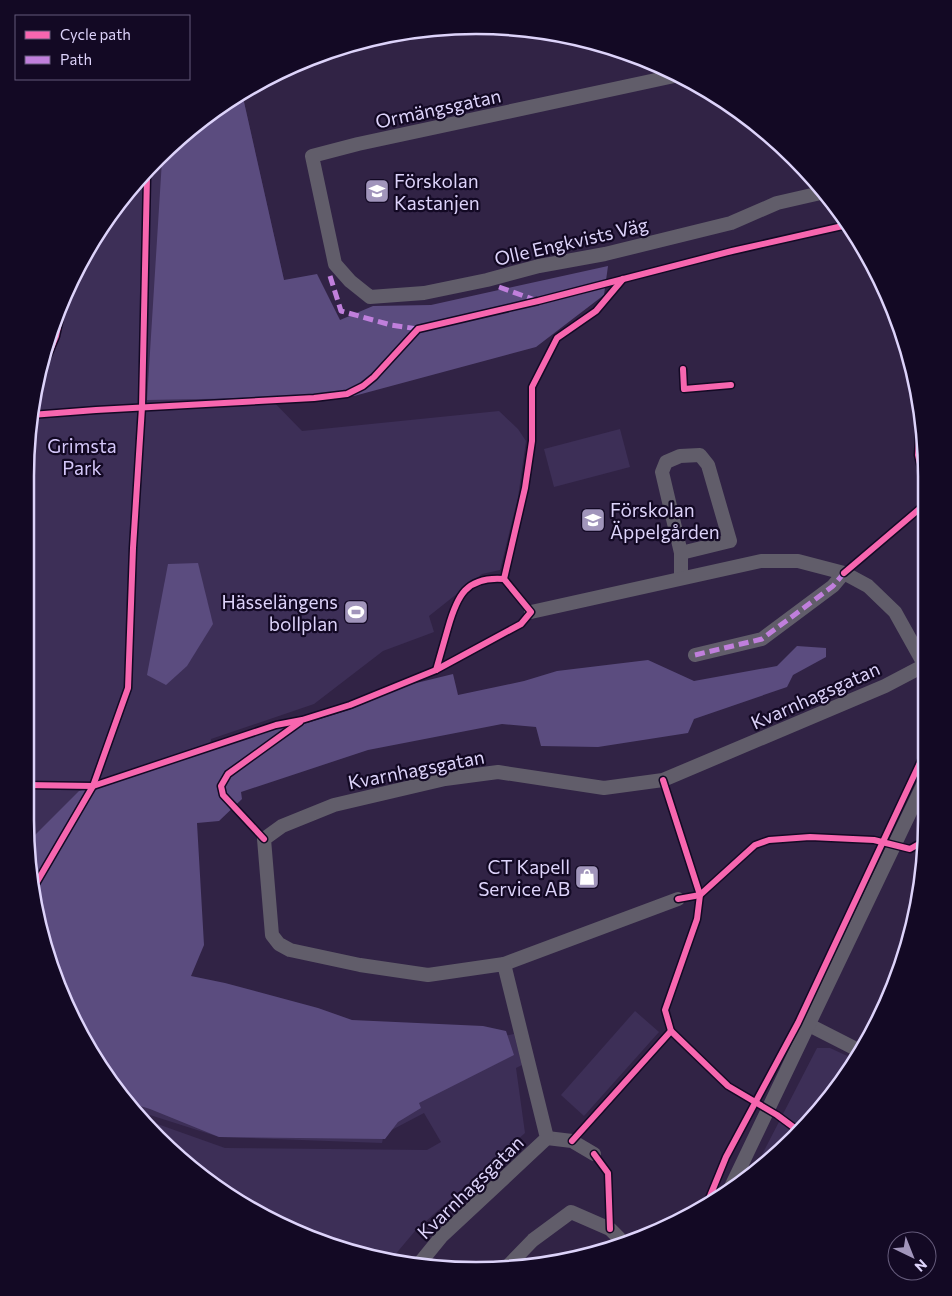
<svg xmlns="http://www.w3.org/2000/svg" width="952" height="1296" font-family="Commissioner,sans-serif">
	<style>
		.green { fill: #3d2f57; fill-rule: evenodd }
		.forest { fill: #5b4c7f }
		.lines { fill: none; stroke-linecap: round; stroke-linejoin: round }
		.minor { stroke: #615d6a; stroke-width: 14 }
		.quiet { stroke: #c07fdc; stroke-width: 5; stroke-dasharray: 10 5; stroke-linecap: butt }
		.cycleway-casing { stroke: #130924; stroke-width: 9 }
		.cycleway { stroke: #f766af; stroke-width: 6 }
		.labels { text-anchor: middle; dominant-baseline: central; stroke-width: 4.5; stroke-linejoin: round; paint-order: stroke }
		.street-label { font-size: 19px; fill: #ddd3fa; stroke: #130924 }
		.poi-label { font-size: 19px; fill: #ddd3fa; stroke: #130924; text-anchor: start }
		.park-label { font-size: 19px; fill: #d4c7f9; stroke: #130924 }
		.rim { fill: none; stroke: #ddd3fa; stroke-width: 2.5 }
	</style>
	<rect width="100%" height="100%" fill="#312345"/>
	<g class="green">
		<path d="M242,93L284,280L266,394L302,431L499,411L518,429L526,441L518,497L500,570L482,574L429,616L434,632L383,651L314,704L211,739L202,792L171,844L183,1003L352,1066L514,1034L522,1065L516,1068L525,1133L415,1231L389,1262L276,1224L178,1159L86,1046L40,937L25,820L26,447L40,360L101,225L202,118ZM424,1113L441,1142L427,1150L225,1148L149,1121L150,1115L219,1137L382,1143L384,1134Z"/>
		<polygon points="620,429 630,467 554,487 544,449"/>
		<polygon points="635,1011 659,1032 584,1116 561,1095"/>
		<polygon points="817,1048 830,1048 856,1060 815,1117 750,1178"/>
	</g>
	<g class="forest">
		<polygon points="242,93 284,280 317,274 340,320 373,306 431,305 608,266 604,295 536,347 354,396 147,400 162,160 202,118"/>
		<polygon points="198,563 213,624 187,666 166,685 147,675 168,564"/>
		<polygon points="797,646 826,648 826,657 793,675 787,687 694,719 688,733 598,747 541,746 536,727 502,724 368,750 241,792 242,799 219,821 197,823 204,945 191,976 225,983 318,1008 352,1020 483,1026 506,1031 514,1055 419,1103 421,1108 398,1122 385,1139 219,1137 150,1109 134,1104 86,1046 40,937 28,842 79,791 183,760 277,727 307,723 349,710 408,685 453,674 458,695 524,681 557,671 648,660 694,681 777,666"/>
	</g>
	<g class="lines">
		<g class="minor">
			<polyline points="679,75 358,144 312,156 335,264 350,281 370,297 424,293 487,280 539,266 605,254 731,223 777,203 825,192"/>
			<polyline points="681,553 662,472 666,462 680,456 700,455 708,465 730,541 681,553 681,578"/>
			<polyline points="531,612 761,561 798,561 844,573 868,586 895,612 924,664"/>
			<polyline points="695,655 762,639 833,586 844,573"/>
			<polyline points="504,964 678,899"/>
			<polyline points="809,1025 862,1052"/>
			<polyline points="547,1138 572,1141 594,1154"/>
			<polyline points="730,1189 926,779"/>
			<polyline points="419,1264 441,1237 547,1138 504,964 428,975 360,965 290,950 279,944 272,935 264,839 282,826 334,805 445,779 498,772 604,788 663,780 885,686 925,665"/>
			<polyline points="504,1270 533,1240 571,1212 610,1229 619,1238 615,1248"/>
		</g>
		<g class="quiet">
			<polyline points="330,276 341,311 391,325 418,329"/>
			<polyline points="499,287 535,300"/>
			<polyline points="695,655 762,639 833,586 844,573"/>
		</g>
		<defs>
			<g id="cycleway">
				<polyline points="683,369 684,389 731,385"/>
				<polyline points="36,384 56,336 61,313"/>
				<polyline points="921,410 918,455 924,481"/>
				<polyline points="31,415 96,410 314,398 347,394 363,386 374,377 418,329 538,301 732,251 847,225"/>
				<polyline points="844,573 924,505"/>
				<path d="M436,670C440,656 444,642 448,628C457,596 466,576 504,579"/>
				<polyline points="663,780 700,895 697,919 665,1010 671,1031 728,1086 777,1115 800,1132"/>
				<polyline points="25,785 93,786 276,725 302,720 350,705 436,670 521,624 531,612 504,579 525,488 532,441 532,387 557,338 596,311 623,279"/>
				<polyline points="264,839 223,795 221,786 228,774 300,722"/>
				<polyline points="34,887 93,786 128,688 133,548 142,407 147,177"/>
				<polyline points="678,899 700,895 755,845 769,840 810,837 874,840 910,849 926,840"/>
				<polyline points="572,1141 671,1031"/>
				<polyline points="594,1154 608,1173 610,1229"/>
				<polyline points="708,1201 726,1157 798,1023 925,752"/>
			</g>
		</defs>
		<use href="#cycleway" class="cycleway-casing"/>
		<use href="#cycleway" class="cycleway"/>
	</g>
	<defs>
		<symbol id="school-square" viewBox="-11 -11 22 22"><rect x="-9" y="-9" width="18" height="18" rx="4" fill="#a195bb" stroke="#130924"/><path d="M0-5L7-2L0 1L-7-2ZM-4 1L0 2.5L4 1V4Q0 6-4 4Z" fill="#fff"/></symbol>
		<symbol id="stadium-square" viewBox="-11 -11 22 22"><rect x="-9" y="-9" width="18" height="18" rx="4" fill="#a195bb" stroke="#130924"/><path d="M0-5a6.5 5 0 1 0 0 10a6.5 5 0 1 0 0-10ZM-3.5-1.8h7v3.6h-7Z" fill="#fff"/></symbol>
		<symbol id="shop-square" viewBox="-11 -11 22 22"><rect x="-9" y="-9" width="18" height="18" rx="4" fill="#a195bb" stroke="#130924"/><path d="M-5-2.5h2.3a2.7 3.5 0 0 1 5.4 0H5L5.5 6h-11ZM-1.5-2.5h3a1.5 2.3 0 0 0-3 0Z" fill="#fff"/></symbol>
	</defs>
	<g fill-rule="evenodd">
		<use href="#school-square" x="363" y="177" width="28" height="28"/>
		<use href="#school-square" x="579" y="506" width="28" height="28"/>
		<use href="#stadium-square" x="342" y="598" width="28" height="28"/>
		<use href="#shop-square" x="573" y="863" width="28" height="28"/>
	</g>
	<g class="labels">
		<g class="street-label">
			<text transform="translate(438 108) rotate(-12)">Ormängsgatan</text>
			<text transform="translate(571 241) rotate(-13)">Olle Engkvists Väg</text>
			<text transform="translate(815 695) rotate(-24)">Kvarnhagsgatan</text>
			<text transform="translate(416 769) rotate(-11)">Kvarnhagsgatan</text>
			<text transform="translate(470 1187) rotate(-44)">Kvarnhagsgatan</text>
		</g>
		<g class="poi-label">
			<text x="394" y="180">Förskolan<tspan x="394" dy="22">Kastanjen</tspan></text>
			<text x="610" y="509">Förskolan<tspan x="610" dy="22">Äppelgården</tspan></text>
			<text x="338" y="601" text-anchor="end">Hässelängens<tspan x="338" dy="22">bollplan</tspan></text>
			<text x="570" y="866" text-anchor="end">CT Kapell<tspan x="570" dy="22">Service AB</tspan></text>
		</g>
		<g class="park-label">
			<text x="82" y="445">Grimsta<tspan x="82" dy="22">Park</tspan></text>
		</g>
	</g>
	<path d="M0 0H952V1296H0ZM476 34H476A442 442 0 0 1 918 476V820A442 442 0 0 1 476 1262H476A442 442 0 0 1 34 820V476A442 442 0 0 1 476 34Z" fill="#130924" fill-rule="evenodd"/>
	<path class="rim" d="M476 34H476A442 442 0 0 1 918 476V820A442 442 0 0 1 476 1262H476A442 442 0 0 1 34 820V476A442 442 0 0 1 476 34Z"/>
	<rect x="15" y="15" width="175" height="65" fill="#130924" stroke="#645a7a"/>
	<rect x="25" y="31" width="25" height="8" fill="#f766af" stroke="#645a7a"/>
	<text x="60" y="40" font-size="15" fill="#ddd3fa">Cycle path</text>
	<rect x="25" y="56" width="25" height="8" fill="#c07fdc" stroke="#645a7a"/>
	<text x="60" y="65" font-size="15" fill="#ddd3fa">Path</text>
	<g transform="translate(912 1256) rotate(137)"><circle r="24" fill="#130924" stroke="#645a7a"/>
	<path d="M0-4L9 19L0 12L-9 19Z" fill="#a195bb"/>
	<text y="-8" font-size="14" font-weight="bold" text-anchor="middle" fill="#ddd3fa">N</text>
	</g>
</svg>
